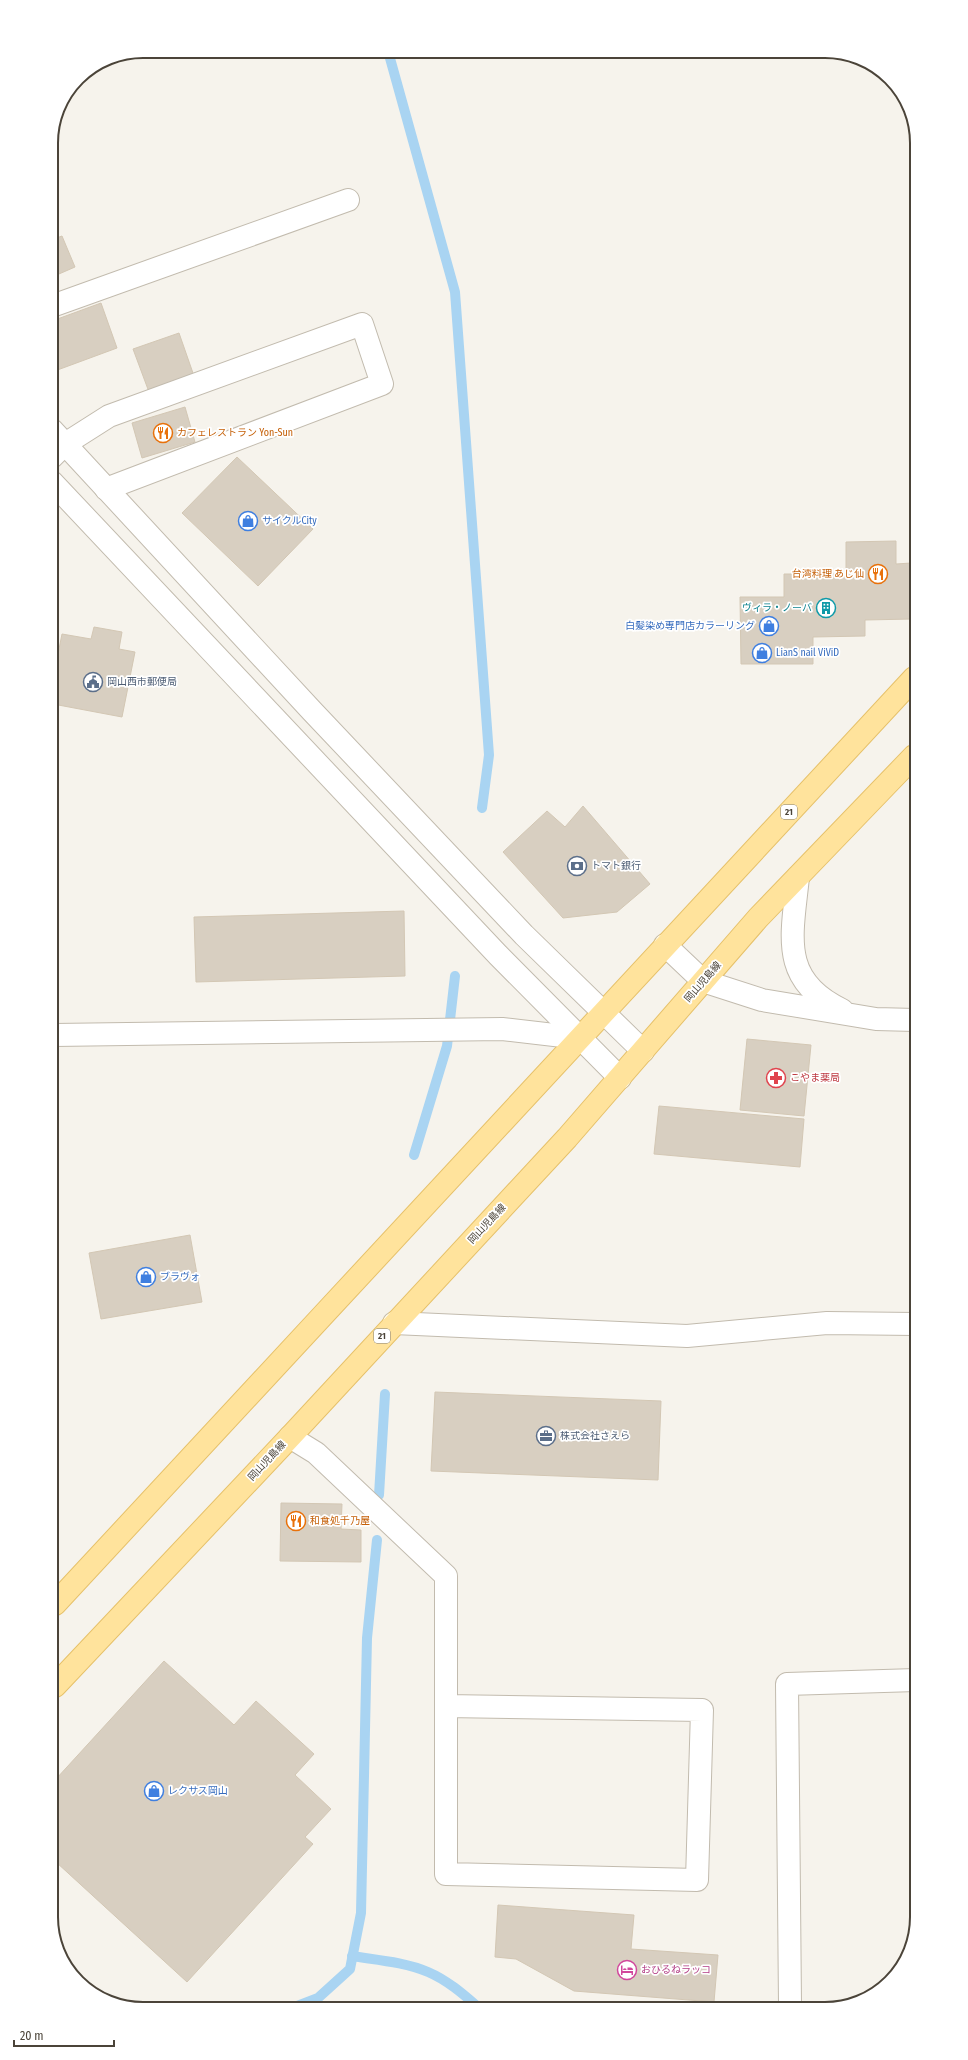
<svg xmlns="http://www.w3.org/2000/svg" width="968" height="2060" font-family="'Fira Sans Condensed','Noto Sans JP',sans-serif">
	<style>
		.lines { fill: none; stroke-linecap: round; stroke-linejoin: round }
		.stream { stroke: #a9d4f2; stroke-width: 10 }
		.building { fill: #d8cfc1; stroke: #d3c7b4 }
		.minor-casing { stroke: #c2bbae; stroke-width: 24 }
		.major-casing { stroke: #e6c16a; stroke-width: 24 }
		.minor { stroke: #fff; stroke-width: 22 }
		.major { stroke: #ffe39c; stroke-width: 22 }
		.labels { text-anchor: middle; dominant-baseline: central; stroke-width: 3.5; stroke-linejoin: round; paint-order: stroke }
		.shield { fill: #fff; stroke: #817c74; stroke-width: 1 }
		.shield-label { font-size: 9px; font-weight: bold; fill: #4b4439 }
		.food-label { font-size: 10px; fill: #c56008; stroke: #fff; text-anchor: start }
		.shop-label { font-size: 10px; fill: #366cbe; stroke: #fff; text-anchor: start }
		.culture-label { font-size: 10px; fill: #0d838f; stroke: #fff; text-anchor: end }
		.service-label { font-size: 10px; fill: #4e5e75; stroke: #fff; text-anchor: start }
		.street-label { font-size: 10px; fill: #4b4439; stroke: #fff }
		.health-label { font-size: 10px; fill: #be3a42; stroke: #fff; text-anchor: start }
		.hotel-label { font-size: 10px; fill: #b23c85; stroke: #fff; text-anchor: start }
		.rim { fill: none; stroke: #4b4439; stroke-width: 2 }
	</style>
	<rect width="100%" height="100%" fill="#f6f3ec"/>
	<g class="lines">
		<g class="stream">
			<polyline points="388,51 455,292 489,755 482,808"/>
			<polyline points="414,1155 447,1046 455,976"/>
			<polyline points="379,1495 385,1394"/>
			<path d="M352,1956C377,1960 405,1962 428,1972C447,1980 463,1994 478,2007"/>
			<polyline points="292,2008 318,1998 350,1969 361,1913 367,1638 377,1540"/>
		</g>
	</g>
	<g class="building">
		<polygon points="62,236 75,267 52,277 51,240"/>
		<polygon points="101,303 117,348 52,372 52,321"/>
		<polygon points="179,333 194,376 149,392 133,349"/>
		<polygon points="185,407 195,442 142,458 132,423"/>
		<polygon points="237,457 313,529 258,586 182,513"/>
		<polygon points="896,541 896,564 911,563 912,619 865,620 865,636 813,637 813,664 741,664 740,597 784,597 784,574 846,574 846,542"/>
		<polygon points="94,627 122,632 119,649 135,652 122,717 53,704 53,679 62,634 91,639"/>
		<polygon points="583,806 650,884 617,912 563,918 503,852 547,811 565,827"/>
		<polygon points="404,911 405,976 196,982 194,917"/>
		<polygon points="747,1039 811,1045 804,1116 740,1110"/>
		<polygon points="659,1106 804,1119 800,1167 654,1154"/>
		<polygon points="190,1235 202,1302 101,1319 89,1253"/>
		<polygon points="435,1392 661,1401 658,1480 431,1471"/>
		<polygon points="281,1503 342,1504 341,1529 361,1530 361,1562 280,1561"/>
		<polygon points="164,1661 234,1725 256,1701 314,1754 295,1775 331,1809 305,1837 313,1844 187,1982 56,1862 56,1779"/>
		<polygon points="498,1905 634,1915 631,1949 718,1955 714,2002 574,1991 516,1959 495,1957"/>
	</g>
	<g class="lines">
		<defs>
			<g id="minor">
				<polyline points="52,306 348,200"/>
				<polyline points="52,430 312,711 524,935 643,1051"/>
				<polyline points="52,457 65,444 109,416 362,324 382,384 106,489"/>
				<polyline points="52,482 498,955 620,1078"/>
				<path d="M798,877C792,936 779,980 842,1010"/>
				<polyline points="665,945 703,981 762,1000 876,1019 915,1020"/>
				<polyline points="54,1035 502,1029 580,1038"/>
				<polyline points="394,1323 687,1336 827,1323 915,1324"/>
				<polyline points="290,1437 316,1453 446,1576 446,1874 697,1880 702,1710 446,1706"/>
				<polyline points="790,2004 787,1684 916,1680"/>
			</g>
			<g id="major">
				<path d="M55,1604C342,1296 626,986 914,678"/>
				<polyline points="55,1686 290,1437 567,1138 758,918 914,756"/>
			</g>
		</defs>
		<use href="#minor" class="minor-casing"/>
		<use href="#major" class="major-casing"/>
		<use href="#minor" class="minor"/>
		<use href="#major" class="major"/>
	</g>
	<defs>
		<symbol id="restaurant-ring" viewBox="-11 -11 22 22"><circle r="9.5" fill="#fff" stroke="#e8710a" stroke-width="1.5"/><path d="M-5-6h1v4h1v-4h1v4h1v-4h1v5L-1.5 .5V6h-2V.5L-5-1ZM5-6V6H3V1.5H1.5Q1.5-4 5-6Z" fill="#e8710a"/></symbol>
		<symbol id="shop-ring" viewBox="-11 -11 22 22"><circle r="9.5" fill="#fff" stroke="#3f7fe0" stroke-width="1.5"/><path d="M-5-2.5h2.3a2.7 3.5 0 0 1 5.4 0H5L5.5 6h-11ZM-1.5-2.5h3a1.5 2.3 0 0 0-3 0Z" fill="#3f7fe0"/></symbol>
		<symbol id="building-ring" viewBox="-11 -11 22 22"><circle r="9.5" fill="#fff" stroke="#0f9aa8" stroke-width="1.5"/><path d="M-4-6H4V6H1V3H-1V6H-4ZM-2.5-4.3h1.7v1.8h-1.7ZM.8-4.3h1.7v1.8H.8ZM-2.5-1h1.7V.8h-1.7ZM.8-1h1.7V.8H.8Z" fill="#0f9aa8"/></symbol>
		<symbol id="civic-ring" viewBox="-11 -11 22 22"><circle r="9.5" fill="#fff" stroke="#5c6f8a" stroke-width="1.5"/><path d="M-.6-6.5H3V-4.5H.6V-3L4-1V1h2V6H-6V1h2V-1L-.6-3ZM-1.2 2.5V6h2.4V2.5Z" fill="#5c6f8a"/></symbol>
		<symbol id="bank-ring" viewBox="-11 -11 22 22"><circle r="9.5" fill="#fff" stroke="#5c6f8a" stroke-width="1.5"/><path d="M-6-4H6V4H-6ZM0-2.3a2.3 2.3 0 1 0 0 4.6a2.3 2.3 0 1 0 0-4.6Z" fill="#5c6f8a"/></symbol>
		<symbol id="pharmacy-ring" viewBox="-11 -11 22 22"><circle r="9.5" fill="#fff" stroke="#e0444e" stroke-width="1.5"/><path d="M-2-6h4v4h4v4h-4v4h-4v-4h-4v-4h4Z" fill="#e0444e"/></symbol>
		<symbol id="office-ring" viewBox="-11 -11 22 22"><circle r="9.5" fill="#fff" stroke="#5c6f8a" stroke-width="1.5"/><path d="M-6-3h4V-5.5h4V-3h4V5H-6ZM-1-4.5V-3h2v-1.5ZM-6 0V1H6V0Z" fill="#5c6f8a"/></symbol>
		<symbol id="hotel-ring" viewBox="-11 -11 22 22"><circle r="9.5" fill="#fff" stroke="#d1479c" stroke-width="1.5"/><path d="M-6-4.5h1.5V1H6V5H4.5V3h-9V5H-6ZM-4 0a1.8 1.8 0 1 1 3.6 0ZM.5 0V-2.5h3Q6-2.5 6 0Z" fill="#d1479c"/></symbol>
	</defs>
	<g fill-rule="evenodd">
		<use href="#restaurant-ring" x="152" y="422" width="22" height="22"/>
		<use href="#shop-ring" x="237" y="510" width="22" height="22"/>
		<use href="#restaurant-ring" x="867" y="563" width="22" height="22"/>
		<use href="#building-ring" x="815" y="597" width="22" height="22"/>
		<use href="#shop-ring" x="758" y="615" width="22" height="22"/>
		<use href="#shop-ring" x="751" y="642" width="22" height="22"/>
		<use href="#civic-ring" x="82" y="671" width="22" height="22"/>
		<use href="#bank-ring" x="566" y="855" width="22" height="22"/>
		<use href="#pharmacy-ring" x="765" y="1067" width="22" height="22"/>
		<use href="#shop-ring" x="135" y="1266" width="22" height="22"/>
		<use href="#office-ring" x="535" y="1425" width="22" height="22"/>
		<use href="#restaurant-ring" x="285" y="1510" width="22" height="22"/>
		<use href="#shop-ring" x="143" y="1780" width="22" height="22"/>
		<use href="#hotel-ring" x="616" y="1959" width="22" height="22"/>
	</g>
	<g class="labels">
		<g class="shield">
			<rect x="781" y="805" width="16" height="14" rx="3"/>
			<rect x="374" y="1329" width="16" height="14" rx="3"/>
		</g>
		<g class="shield-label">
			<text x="789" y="812">21</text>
			<text x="382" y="1336">21</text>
		</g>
		<g class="food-label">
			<text x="177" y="433">カフェレストラン Yon-Sun</text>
			<text x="864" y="574" text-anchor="end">台湾料理 あじ仙</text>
			<text x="310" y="1521">和食処千乃屋</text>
		</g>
		<g class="shop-label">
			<text x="262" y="521">サイクルCity</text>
			<text x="755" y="626" text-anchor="end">白髪染め専門店カラーリング</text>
			<text x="776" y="653">LianS nail ViViD</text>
			<text x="160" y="1277">ブラヴォ</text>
			<text x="168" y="1791">レクサス岡山</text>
		</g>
		<g class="culture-label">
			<text x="812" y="608">ヴィラ・ノーバ</text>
		</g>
		<g class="service-label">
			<text x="107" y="682">岡山西市郵便局</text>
			<text x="591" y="866">トマト銀行</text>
			<text x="560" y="1436">株式会社さえら</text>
		</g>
		<g class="street-label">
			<text transform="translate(703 982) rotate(-49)">岡山児島線</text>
			<text transform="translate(487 1224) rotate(-47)">岡山児島線</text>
			<text transform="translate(267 1461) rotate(-47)">岡山児島線</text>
		</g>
		<g class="health-label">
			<text x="790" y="1078">こやま薬局</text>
		</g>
		<g class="hotel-label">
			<text x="641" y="1970">おひるねラッコ</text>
		</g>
	</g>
	<path d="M0 0H968V2060H0ZM143 58H825A85 85 0 0 1 910 143V1917A85 85 0 0 1 825 2002H143A85 85 0 0 1 58 1917V143A85 85 0 0 1 143 58Z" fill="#fff" fill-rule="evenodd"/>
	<path class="rim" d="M143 58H825A85 85 0 0 1 910 143V1917A85 85 0 0 1 825 2002H143A85 85 0 0 1 58 1917V143A85 85 0 0 1 143 58Z"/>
	<path d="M14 2040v6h100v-6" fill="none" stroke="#4b4439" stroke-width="2"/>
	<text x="20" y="2040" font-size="12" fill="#4b4439" stroke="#ffffff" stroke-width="3" paint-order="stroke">20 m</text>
</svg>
